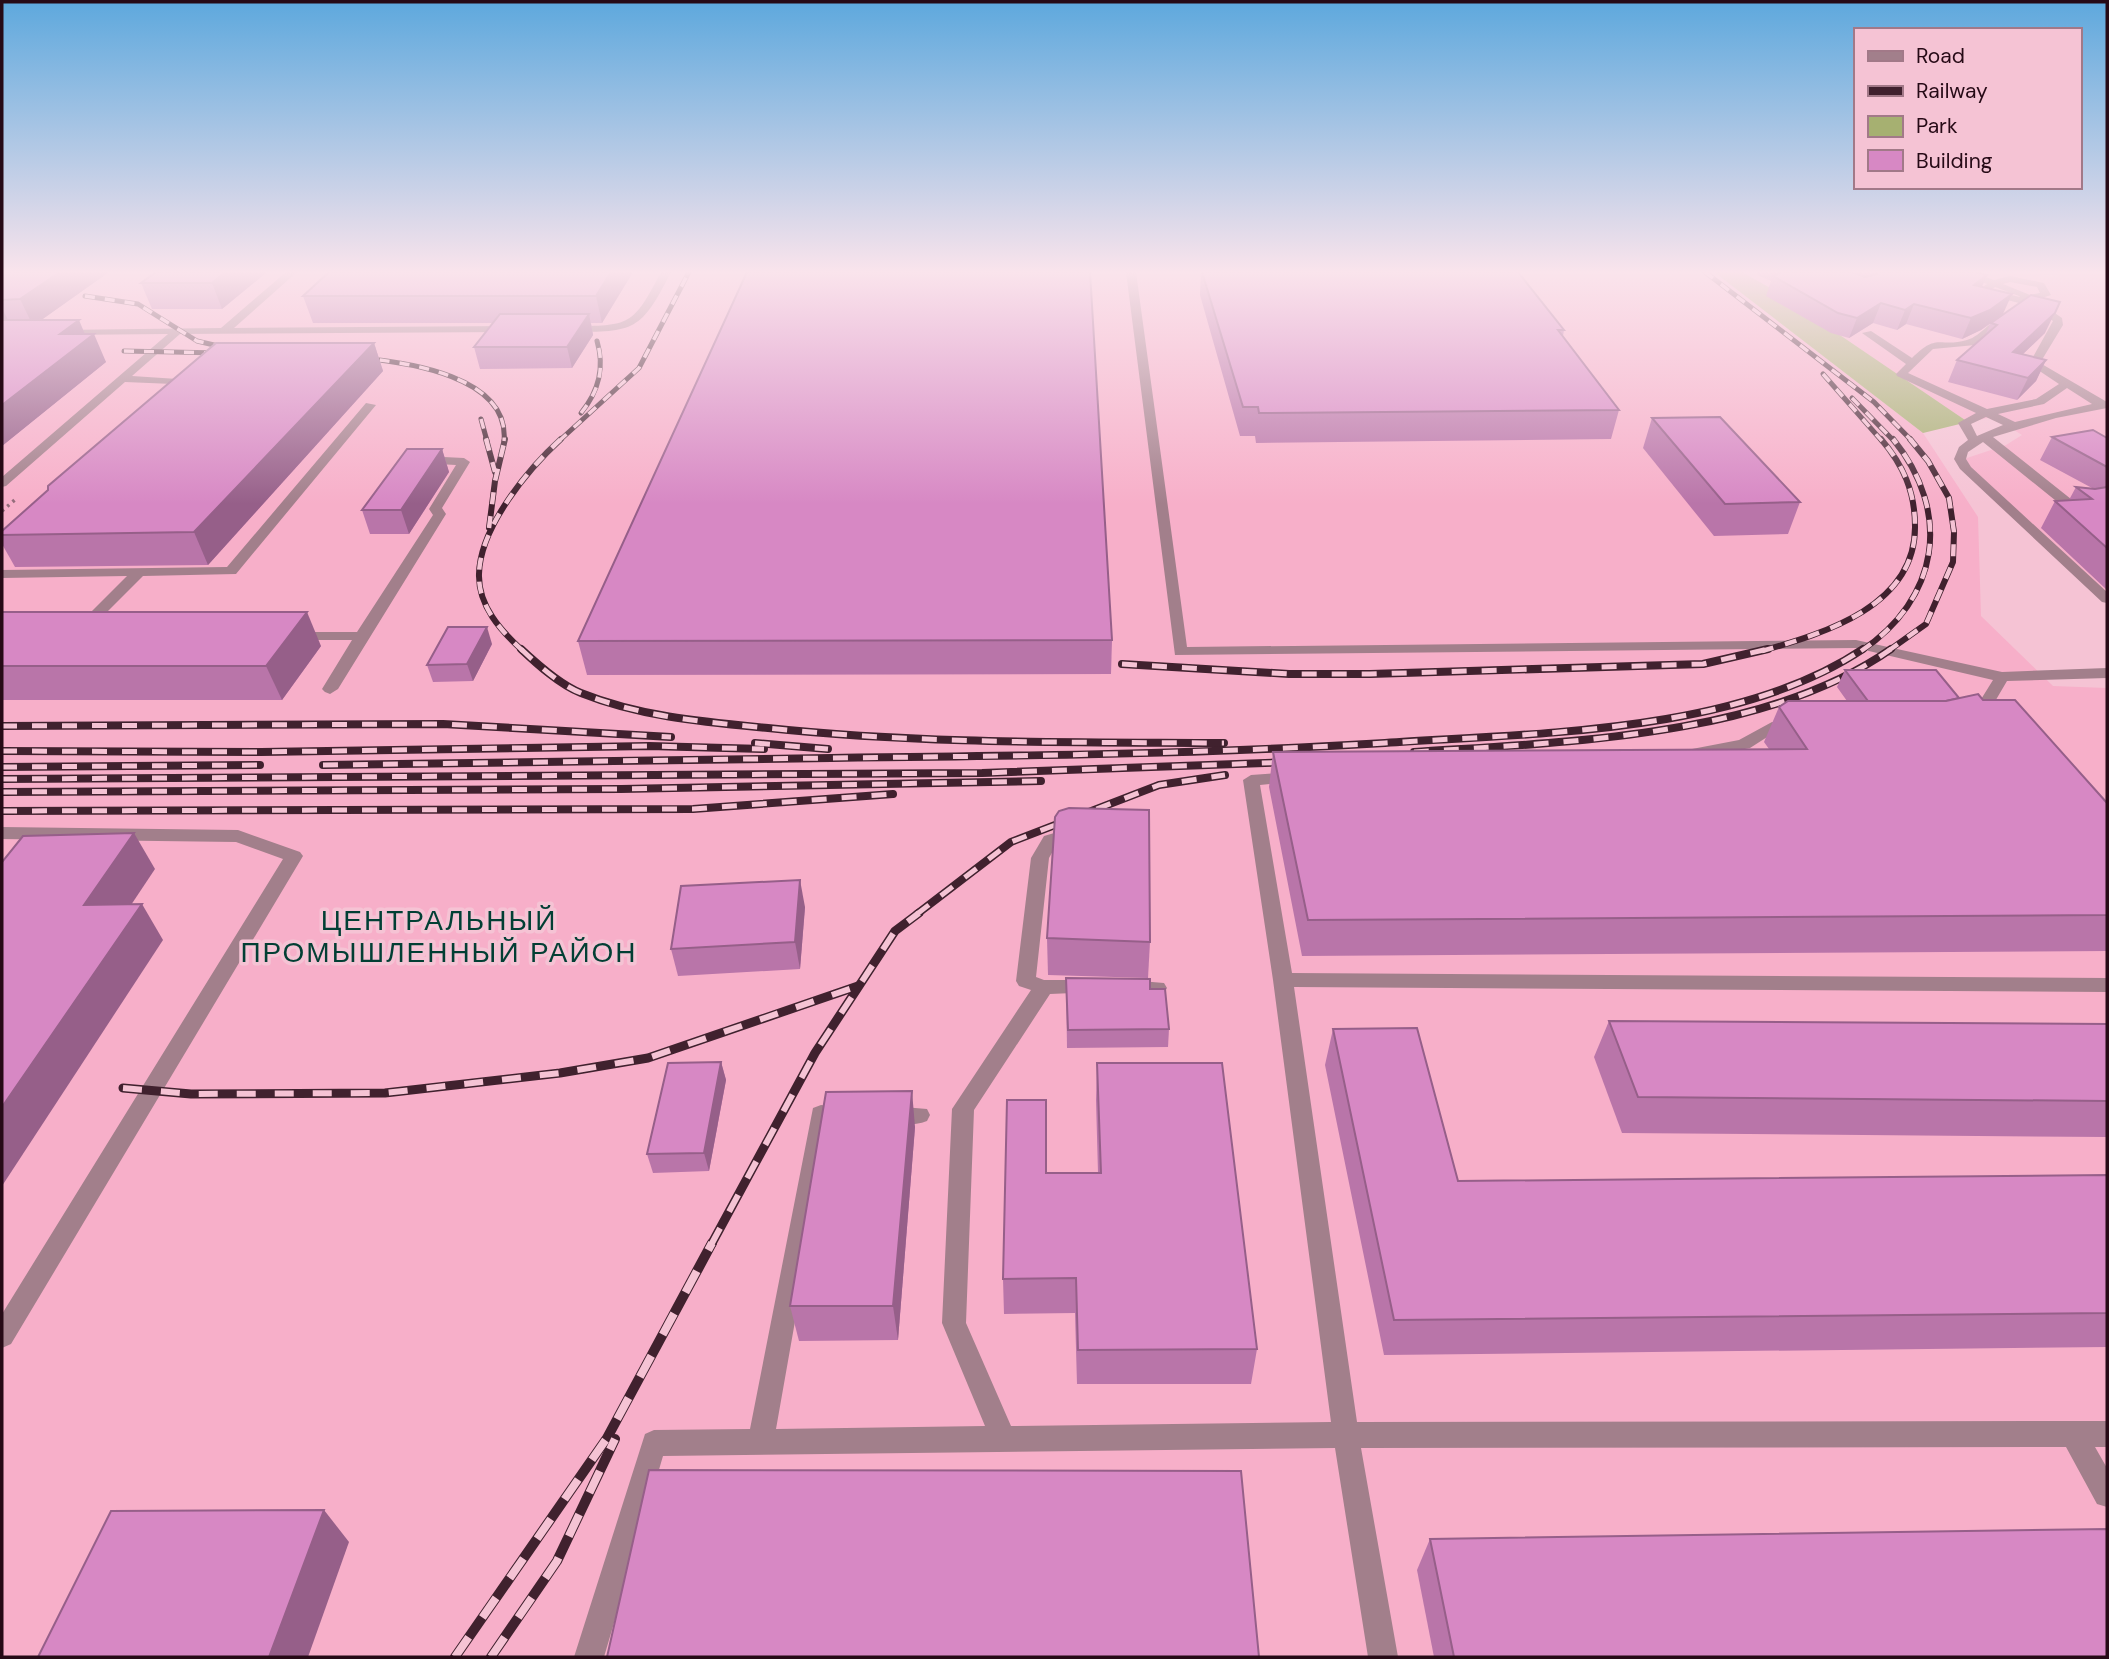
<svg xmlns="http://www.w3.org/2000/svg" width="2109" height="1659" font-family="'DM Sans',sans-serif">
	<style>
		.built { fill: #f7afc9 }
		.green { fill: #a6b071 }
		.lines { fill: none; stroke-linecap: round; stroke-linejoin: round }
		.path { stroke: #936b7a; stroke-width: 3.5; stroke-dasharray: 2.5 4.5; stroke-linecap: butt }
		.minor { fill: #a27f8b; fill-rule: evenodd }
		.rail-far4-casing { stroke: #40212e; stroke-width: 5 }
		.rail-far3-casing { stroke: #40212e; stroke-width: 6 }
		.rail-far2-casing { stroke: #40212e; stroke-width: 8 }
		.rail-far1-casing { stroke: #40212e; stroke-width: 9 }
		.rail-casing { stroke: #40212e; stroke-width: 10 }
		.rail-far4 { stroke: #f5c3d4; stroke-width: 3.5; stroke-dasharray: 10; stroke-linecap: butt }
		.rail-far3 { stroke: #f5c3d4; stroke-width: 4.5; stroke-dasharray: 12; stroke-linecap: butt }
		.rail-far2 { stroke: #f5c3d4; stroke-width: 5; stroke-dasharray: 15; stroke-linecap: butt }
		.rail-far1 { stroke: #f5c3d4; stroke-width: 6; stroke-dasharray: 19; stroke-linecap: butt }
		.rail { stroke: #f5c3d4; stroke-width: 8; stroke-dasharray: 24; stroke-linecap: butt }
		.wall { fill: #b975a9 }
		.shaded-wall { fill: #965f89 }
		.building { fill: #d788c4; stroke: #965f89; stroke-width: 2 }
		.labels { text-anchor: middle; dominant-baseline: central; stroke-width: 7; stroke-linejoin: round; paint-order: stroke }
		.quarter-label { font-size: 28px; letter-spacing: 2px; fill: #023f34; stroke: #f5c3d4 }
	</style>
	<rect width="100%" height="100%" fill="#f5c3d4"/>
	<g class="built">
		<polygon points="2,272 1663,272 1672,276 1669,272 1714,272 1923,433 1978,517 1981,616 2053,686 2107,688 2107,1657 2,1657"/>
		<polygon points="1742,272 2016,272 2060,278 2057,272 2107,274 2107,595 1961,460 2006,445 2022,435 1993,417 1968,422 1827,327 1834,325"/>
	</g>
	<polygon class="green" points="1714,272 1742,272 1836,325 1828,327 1968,422 1923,433"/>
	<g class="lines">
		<polyline class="path" points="2,511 17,498"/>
		<g class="minor">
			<polygon points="286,272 297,272 234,328 511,326 516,329 511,332 180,334 132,376 193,380 197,381 197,385 125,382 6,486 2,487 2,477 168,334 62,335 58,334 58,330 221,328"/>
			<path d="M661,272H671C641,331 635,332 570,332L565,329L570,326C630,326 633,326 661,272Z"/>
			<polygon points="1126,272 1136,272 1187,647 1856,640 2002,672 2107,668 2107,678 2007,681 1987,715 1974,721 1966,716 1975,709 1993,680 1856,648 1175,655"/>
			<path d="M1958,272H1972L1994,280L2010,276L2044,283L2051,295L2036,300L2062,318L2063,325L2040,363L2107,402V408L2056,418L1993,437L2081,507V513H2071L1983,442L1968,452L1966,459L1971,467L2107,592V603L2102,602L1960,469L1954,459L1959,447L1968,440L1958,423L1976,413L1897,376L1896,374L1906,364L1862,333L1871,331L1912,358C1938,332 1939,348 1967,340C1982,336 1993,315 2010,316V320L1975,345L1933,349L1908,373L1987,409L2036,399L2059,384L2029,364L2053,321L2026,302L2019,303L1980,293V289L1987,284ZM2010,282L2037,287L2040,293L2030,295L2003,284ZM1995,287L2019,296L2020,297L1991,290ZM2067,388L2092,404L2015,422L1998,414L2044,404ZM1986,417L2003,425L1977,436L1971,424Z"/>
			<polygon points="366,403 376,405 236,574 143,576 98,621 88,621 88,615 127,576 2,578 2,570 227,567"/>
			<polygon points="423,456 464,458 470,462 442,508 446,514 338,689 330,694 325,692 322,689 352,640 308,640 303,639 290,626 297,622 312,632 357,632 433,515 429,509 456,465 419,463 419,457"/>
			<polygon points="1772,722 1794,722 1802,727 1794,732 1775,732 1750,748 1698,758 1690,753 1692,749 1739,740"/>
			<polygon points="1293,772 1299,773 1301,777 1299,781 1260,785 1292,973 2107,978 2107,992 1294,987 1357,1422 2107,1421 2107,1447 2095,1447 2107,1468 2107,1507 2097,1504 2066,1447 1361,1448 1398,1657 1368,1657 1335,1448 663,1456 604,1657 574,1657 645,1434 654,1430 750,1429 813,1108 821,1105 853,1108 856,1114 853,1120 830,1123 776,1429 985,1426 942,1323 952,1109 1031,990 1019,986 1016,981 1031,858 1044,836 1075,827 1084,833 1081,837 1057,844 1049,858 1036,977 1044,980 1089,980 1096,982 1099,987 1096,992 1050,994 974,1110 966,1323 1011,1426 1331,1422 1273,980 1243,780 1251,775"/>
			<polygon points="2,827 238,830 300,852 303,856 11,1344 2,1348 2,1314 283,859 236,842 2,839"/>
			<path d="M1128,980L1164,983L1167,988L1164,993C1151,997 1134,996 1121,992L1118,987L1121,982Z"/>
			<path d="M891,1106L927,1109L930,1115L927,1121C914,1126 896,1126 883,1121L880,1115L883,1109Z"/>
		</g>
		<defs>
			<g id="rail-far4">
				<polyline points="1705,272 1874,402 1912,441"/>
				<polyline points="85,296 138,304 197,341 231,349"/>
				<polyline points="124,351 220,353"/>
				<path d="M360,358C406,362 510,376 504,441"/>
				<polyline points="1823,374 1882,441"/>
				<polyline points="1852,398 1894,441"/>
				<path d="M581,413C599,391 605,368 597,341"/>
				<polyline points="481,419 487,441"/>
				<polyline points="559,441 639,368 689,272"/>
			</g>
			<g id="rail-far3">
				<polyline points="486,439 495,472"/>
				<polyline points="489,528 495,481 505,439"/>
				<path d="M523,651C501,631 478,606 479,574C480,527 528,469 561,439"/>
				<path d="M1762,651C1825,633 1916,606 1915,526C1915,491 1903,465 1881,439"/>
				<path d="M1861,651C1939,599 1953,513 1893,439"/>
				<polyline points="1888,651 1926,624 1953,562 1954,532 1949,498 1928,461 1910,439"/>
			</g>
			<g id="rail-far2">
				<path d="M521,649C537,664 560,685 581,693C641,717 704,722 768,728C920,744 1072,742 1224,743"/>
				<polyline points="1122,664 1289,674 1370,674 1703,664 1768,649"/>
				<polyline points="2,726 443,724 671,737"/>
				<polyline points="755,743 828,749"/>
				<polyline points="2,751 261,752 649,746 764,749"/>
				<path d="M1414,752C1564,742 1764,738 1891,649"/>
				<path d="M323,765C492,763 662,760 831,758C1016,756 1201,754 1385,743C1534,733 1736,734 1863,649"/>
				<polyline points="2,767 260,765"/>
				<polyline points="2,779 982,773 1292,762"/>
				<polyline points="2,792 621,789 1041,781"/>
				<polyline points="2,811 693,809 893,794"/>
				<polyline points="917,914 1011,842 1159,785 1225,775"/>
			</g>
			<g id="rail-far1">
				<polyline points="123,1088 191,1094 385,1093 560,1073 648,1058 858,986"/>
				<polyline points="711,1245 815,1053 895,931 919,913"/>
			</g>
			<g id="rail">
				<polyline points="455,1657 607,1438 712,1243"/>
				<polyline points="491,1657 557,1561 615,1439"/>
			</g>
		</defs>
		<use href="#rail-far4" class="rail-far4-casing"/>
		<use href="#rail-far3" class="rail-far3-casing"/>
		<use href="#rail-far2" class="rail-far2-casing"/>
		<use href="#rail-far1" class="rail-far1-casing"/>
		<use href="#rail" class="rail-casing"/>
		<use href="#rail-far4" class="rail-far4"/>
		<use href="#rail-far3" class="rail-far3"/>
		<use href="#rail-far2" class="rail-far2"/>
		<use href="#rail-far1" class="rail-far1"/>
		<use href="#rail" class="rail"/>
	</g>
	<g class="wall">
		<polygon points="2,272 109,272 41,320 85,334 106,362 2,446"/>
		<polygon points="156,272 267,272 222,309 152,309 141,283"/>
		<polygon points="633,272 602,323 591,323 593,335 572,368 480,369 474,347 493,323 313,323 303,296"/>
		<polygon points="1201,272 1518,272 1564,330 1563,336 1619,410 1611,439 1256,443 1255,436 1240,436 1200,295"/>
		<polygon points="1757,272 1974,272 1987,275 1982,287 2004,314 2045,333 2023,354 2046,360 2036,381 2017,400 1948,382 1957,360 1985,336 1990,324 1981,330 1962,339 1906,324 1897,330 1873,323 1849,338 1831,333 1766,296 1771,281 1757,275"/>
		<polygon points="374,343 383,371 208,565 15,567 2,544 2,531"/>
		<polygon points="1652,418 1800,502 1788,534 1714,536 1643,448"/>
		<polygon points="2052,437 2107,438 2107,590 2041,528 2055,501 2069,500 2076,487 2092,488 2040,460"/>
		<polygon points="442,449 449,472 409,534 370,534 362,510"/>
		<polygon points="2,612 321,646 282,700 2,700"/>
		<polygon points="1112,640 1111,674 587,675 578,641"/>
		<polygon points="492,644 473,681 433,682 427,665"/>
		<polygon points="1845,670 1959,698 1983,700 2107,803 2107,951 1302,956 1269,787 1273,752 1769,749 1764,742 1779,707 1847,701 1837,687"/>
		<polygon points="805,907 800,969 678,976 671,949"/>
		<polygon points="1047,938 1150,942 1148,978 1048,975"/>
		<polygon points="1066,978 1169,1029 1168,1047 1067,1048"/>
		<polygon points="1609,1021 2107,1024 2107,1137 1622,1133 1594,1057"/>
		<polygon points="1333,1029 1458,1181 2107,1175 2107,1347 1384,1355 1325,1065"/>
		<polygon points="721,1062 726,1080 709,1171 653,1173 647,1154"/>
		<polygon points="1097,1063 1257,1349 1251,1384 1077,1384 1075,1313 1004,1314 1003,1279 1098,1173 1096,1100"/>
		<polygon points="915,1127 898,1340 799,1341 790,1306"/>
		<polygon points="1430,1539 2107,1657 1434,1657 1417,1570"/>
	</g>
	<g class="shaded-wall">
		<polygon points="60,272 109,272 33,326 20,299"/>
		<polygon points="225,272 267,272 222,309 212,283"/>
		<polygon points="611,272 633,272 602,323 596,296"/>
		<polygon points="1987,275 1978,295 1974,285"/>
		<polygon points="2012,294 2003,314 1981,330 1962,339 1971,318"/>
		<polygon points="2060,302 2045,333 2003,373 2013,352"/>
		<polygon points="1881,303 1873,323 1849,338 1857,318"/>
		<polygon points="1914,304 1906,324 1897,330 1905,310"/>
		<polygon points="3,310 17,338 2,347 2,311"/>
		<polygon points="589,314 593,335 572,368 567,347"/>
		<polygon points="79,320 87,339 94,334 106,362 2,446 2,405 60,334"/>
		<polygon points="374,343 383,371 208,565 194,532"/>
		<polygon points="2046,360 2036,381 2017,400 2028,378"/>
		<polygon points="442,449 449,472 409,534 401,510"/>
		<polygon points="307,612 321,646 282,700 266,666"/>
		<polygon points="487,627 492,644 473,681 467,664"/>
		<polygon points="134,833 155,869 107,941 84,905"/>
		<polygon points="800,880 805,907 800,969 795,942"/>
		<polygon points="142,904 163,940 2,1186 2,1107"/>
		<polygon points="721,1062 726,1080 709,1171 704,1153"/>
		<polygon points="912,1091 915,1127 898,1340 893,1306"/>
		<polygon points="324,1510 349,1542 308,1657 269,1657"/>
	</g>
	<g class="building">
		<polygon points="2,272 60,272 20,299 2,300"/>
		<polygon points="156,272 225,272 212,283 141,283"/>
		<polygon points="329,272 611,272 596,296 303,296"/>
		<polygon points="747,272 1090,272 1112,640 578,641"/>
		<polygon points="1202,272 1518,272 1564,330 1558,330 1619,410 1259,413 1258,407 1243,407"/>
		<polygon points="1781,272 1852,272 1865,277 1877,274 1876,272 1974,272 1987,275 1974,285 2012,294 1990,310 1971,318 1914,304 1905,310 1881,303 1857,318 1838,313 1773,276"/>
		<polygon points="2031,295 2060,302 2055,313 2013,352 2046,360 2028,378 1957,360 1997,325 1991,323"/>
		<polygon points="500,314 589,314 567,347 474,347"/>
		<polygon points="2,320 79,320 60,334 94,334 2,405"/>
		<polygon points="216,343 374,343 194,532 2,535 2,531 48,490 48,486"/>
		<polygon points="1720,417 1800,502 1725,504 1652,418"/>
		<polygon points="2093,430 2107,438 2107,467 2052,437"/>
		<polygon points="407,449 442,449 401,510 362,510"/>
		<polygon points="2076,487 2095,489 2107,487 2107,548 2055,501 2092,499"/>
		<polygon points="2,612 307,612 266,666 2,666"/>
		<polygon points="448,627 487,627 467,664 427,665"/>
		<polygon points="1845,670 1936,670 1959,698 1946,701 1868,701"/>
		<polygon points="1978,694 1983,700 2015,700 2107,803 2107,915 1308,920 1273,752 1807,749 1779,707 1788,701 1946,701"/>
		<polygon points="1069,808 1149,810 1150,942 1047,938 1055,817 1059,811"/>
		<polygon points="134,833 84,905 142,904 2,1107 2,862 23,836"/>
		<polygon points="800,880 795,942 671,949 681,886"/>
		<polygon points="1066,978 1150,979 1150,989 1165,989 1169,1029 1068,1030"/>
		<polygon points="1609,1021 2107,1024 2107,1101 1638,1097"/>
		<polygon points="1417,1028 1458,1181 2107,1175 2107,1313 1394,1320 1333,1029"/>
		<polygon points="721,1062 704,1153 647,1154 668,1063"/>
		<polygon points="1097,1063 1222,1063 1257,1349 1078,1350 1076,1278 1003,1279 1007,1100 1046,1100 1046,1173 1101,1173"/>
		<polygon points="912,1091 893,1306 790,1306 826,1092"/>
		<polygon points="649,1470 1241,1471 1259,1657 607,1657"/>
		<polygon points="324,1510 269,1657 38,1657 111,1511"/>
		<polygon points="2107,1529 2107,1657 1454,1657 1430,1539"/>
	</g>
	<linearGradient id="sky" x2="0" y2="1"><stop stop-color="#5da8dd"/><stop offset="0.54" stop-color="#fae4ec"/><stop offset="1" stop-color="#fae4ec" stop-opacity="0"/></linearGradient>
	<rect width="2109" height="504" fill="url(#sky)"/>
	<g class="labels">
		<g class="quarter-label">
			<text x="439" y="920">ЦЕНТРАЛЬНЫЙ<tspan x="439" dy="32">ПРОМЫШЛЕННЫЙ РАЙОН</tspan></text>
		</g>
	</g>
	<rect width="2109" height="1659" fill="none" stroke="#260a16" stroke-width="7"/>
	<rect x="1854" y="28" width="228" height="161" fill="#f5c3d4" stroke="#a27988" stroke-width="2"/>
	<rect x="1868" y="51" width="35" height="10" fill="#a27f8b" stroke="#a27988" stroke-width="2"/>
	<text x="1916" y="63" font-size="21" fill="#260a16">Road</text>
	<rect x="1868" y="86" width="35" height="10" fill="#40212e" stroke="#a27988" stroke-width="2"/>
	<text x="1916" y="98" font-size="21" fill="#260a16">Railway</text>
	<rect x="1868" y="116" width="35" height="21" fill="#a6b071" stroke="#a27988" stroke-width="2"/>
	<text x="1916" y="133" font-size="21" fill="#260a16">Park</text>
	<rect x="1868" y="150" width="35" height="21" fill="#d788c4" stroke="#a27988" stroke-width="2"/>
	<text x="1916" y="168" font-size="21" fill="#260a16">Building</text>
</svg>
